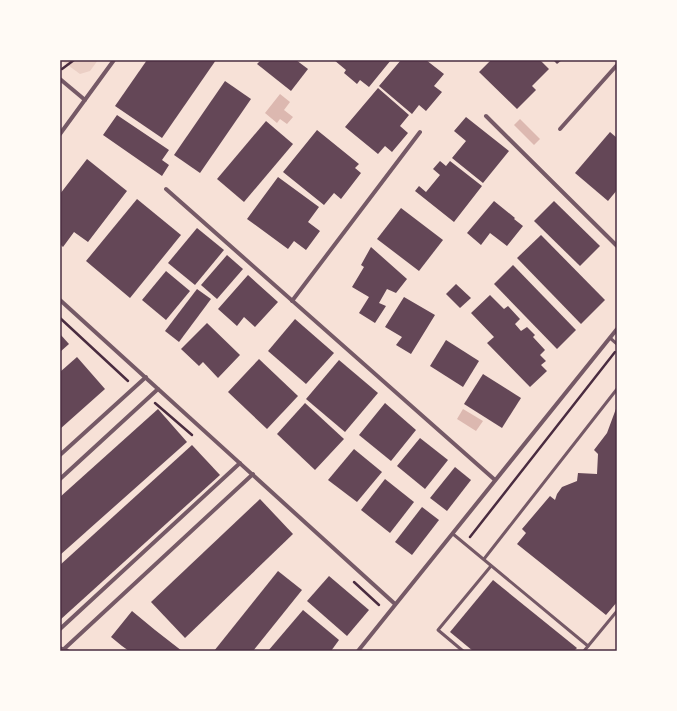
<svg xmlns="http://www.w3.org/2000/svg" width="677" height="711" font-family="Mulish,sans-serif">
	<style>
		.green { fill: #ebcfc5 }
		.water { fill: #dcb8b0 }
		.building { fill: #644757 }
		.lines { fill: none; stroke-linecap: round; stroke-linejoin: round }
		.path { stroke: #4a2c40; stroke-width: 2.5 }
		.service { stroke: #755966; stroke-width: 3 }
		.minor { stroke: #755966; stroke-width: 4 }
		.neatline { fill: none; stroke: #4a2c40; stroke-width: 1.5 }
	</style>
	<rect width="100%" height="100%" fill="#f7e1d7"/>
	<polygon class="green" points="61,60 98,60 90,71 80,74"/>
	<g class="water">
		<polygon points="280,94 290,102 284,110 293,117 287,124 280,119 277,123 265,113"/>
		<polygon points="520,119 540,139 534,145 514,125"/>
		<polygon points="463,409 483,421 476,431 457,419"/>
	</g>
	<g class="building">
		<polygon points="147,60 216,60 162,138 115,106"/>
		<polygon points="261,60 296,60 308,69 291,91 257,64"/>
		<polygon points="334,60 391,60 369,87 360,80 357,84 344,73 346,70"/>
		<polygon points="401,60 426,60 444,74 434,86 442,92 426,111 419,105 412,114 379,86"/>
		<polygon points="491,60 540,60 549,69 532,86 536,90 517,109 479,72"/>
		<polygon points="553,60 562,60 557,64"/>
		<polygon points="225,81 251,99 200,173 174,155"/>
		<polygon points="378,88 409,115 400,126 408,133 392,152 385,146 378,154 345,127"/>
		<polygon points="117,115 169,150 162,160 169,165 162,176 103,135"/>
		<polygon points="466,117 509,151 483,183 452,158 466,141 454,131"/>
		<polygon points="266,121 293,144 244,202 217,179"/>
		<polygon points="317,130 359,164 355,168 361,173 341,199 334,193 324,205 283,172"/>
		<polygon points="610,132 617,138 617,190 608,201 575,173"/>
		<polygon points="87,159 127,191 88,242 74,232 63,247 60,244 60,194"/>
		<polygon points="440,161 446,166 450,161 482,186 454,222 415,191 419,186 426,192 440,175 433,169"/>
		<polygon points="278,177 319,207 308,222 320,231 306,250 294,241 288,249 247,219"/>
		<polygon points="137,199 181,235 130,298 86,261"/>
		<polygon points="494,201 515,218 514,219 523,226 507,246 490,233 481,245 467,233"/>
		<polygon points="554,201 600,246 580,266 534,221"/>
		<polygon points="401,208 443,240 419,271 377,239"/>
		<polygon points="197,228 224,250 195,285 168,263"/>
		<polygon points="541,235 605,300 581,324 517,258"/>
		<polygon points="371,247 407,279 396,293 387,289 379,303 386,306 375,323 359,313 369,297 352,287 364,267 361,265"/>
		<polygon points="227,255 243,269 217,299 201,285"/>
		<polygon points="513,265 576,330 557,349 494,284"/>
		<polygon points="166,271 190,291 166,320 142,300"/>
		<polygon points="248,275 278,302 255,327 244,317 237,326 218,309"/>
		<polygon points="456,284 471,298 460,308 446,294"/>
		<polygon points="197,289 211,299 179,342 165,331"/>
		<polygon points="490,295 504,309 508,306 520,319 515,324 521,331 527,327 535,335 533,337 545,350 540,355 546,361 541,365 547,371 530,387 487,343 494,337 471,313"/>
		<polygon points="404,297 435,315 411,354 396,345 402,337 385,327"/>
		<polygon points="295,319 334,353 306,384 268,351"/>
		<polygon points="207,323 240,355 218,378 203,362 199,366 181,349"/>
		<polygon points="60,334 69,344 60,352"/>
		<polygon points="446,340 479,361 463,387 430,366"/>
		<polygon points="77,357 105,389 60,429 60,372"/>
		<polygon points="259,359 298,396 267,429 228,392"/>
		<polygon points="339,360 378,393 345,432 306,399"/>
		<polygon points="483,374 521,398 502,428 464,404"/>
		<polygon points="305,403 344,439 315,470 277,434"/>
		<polygon points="385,403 416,430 391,461 359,435"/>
		<polygon points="617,406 617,602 606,615 517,544 526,533 522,529 550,496 555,500 557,494 562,487 577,481 578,473 597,474 598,454 594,450 607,433"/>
		<polygon points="158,409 187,442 60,555 60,497"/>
		<polygon points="420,438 448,460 425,489 397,466"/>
		<polygon points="192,445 220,475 60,620 60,565"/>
		<polygon points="354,449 382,472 357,502 328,480"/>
		<polygon points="455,467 471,480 447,511 430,498"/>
		<polygon points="385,479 414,502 390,533 361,510"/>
		<polygon points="260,499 293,534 185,638 151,602"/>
		<polygon points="422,507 439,520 412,555 395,542"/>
		<polygon points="278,571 302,590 253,651 214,651"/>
		<polygon points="329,576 369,610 347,636 307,601"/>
		<polygon points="493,580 577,648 574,651 473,651 450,632"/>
		<polygon points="303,610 339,640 331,651 268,651"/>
		<polygon points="132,611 155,630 182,651 129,651 122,646 111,637"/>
	</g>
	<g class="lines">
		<g class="path">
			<polyline points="62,69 74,60"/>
			<polyline points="60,318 128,381"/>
			<polyline points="155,403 192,435"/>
			<polyline points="470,537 615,352"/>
			<polyline points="354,582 379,605"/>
		</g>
		<g class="service">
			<polyline points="610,338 617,344"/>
			<polyline points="453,534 588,646"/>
			<polyline points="484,559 617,389"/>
			<polyline points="463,651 438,630 491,566"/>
			<polyline points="584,651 617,611"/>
		</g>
		<g class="minor">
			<polyline points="60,79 85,100"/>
			<polyline points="486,116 617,246"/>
			<polyline points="560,129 617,65"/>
			<polyline points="60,134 114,60"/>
			<polyline points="166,189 495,480"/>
			<polyline points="60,300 395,604"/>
			<polyline points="292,301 420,132"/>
			<polyline points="60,455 146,377"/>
			<polyline points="60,479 158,389"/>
			<polyline points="60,629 240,463"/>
			<polyline points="60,648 68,651"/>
			<polyline points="64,649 253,474"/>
			<polyline points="358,651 617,329"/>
		</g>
	</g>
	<rect width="677" height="711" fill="none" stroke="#fffaf5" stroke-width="122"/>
	<rect x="61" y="61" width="555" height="589" class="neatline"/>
</svg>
